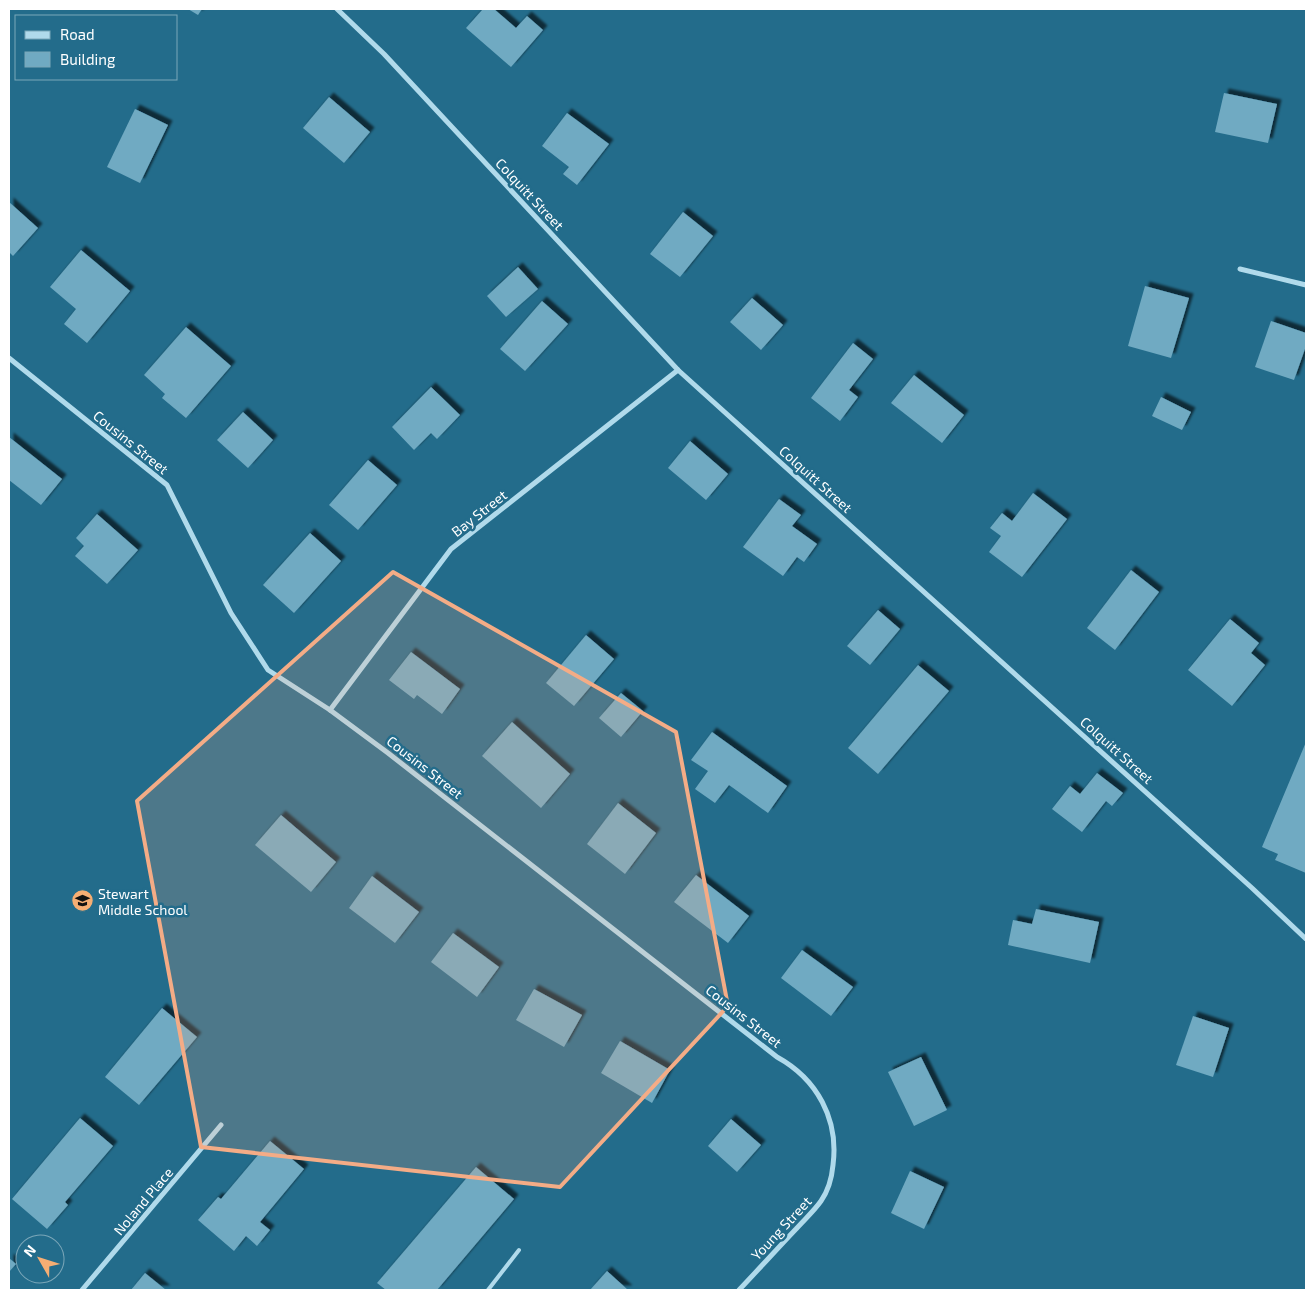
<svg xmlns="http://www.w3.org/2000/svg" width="1315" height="1299" font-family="'Exo 2',sans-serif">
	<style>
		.building { fill: #70aac2; filter: url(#shadow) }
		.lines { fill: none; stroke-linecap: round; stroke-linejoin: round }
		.lane { stroke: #b0daeb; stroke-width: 4 }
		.street { stroke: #b0daeb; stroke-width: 5 }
		.marked { fill: #f4ac86; fill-opacity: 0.2; stroke: #f4ac86; stroke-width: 4; stroke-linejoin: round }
		.labels { text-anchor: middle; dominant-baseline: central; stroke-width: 5; stroke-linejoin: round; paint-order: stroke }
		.street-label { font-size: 14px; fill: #fff; stroke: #236c8b }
		.poi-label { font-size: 14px; fill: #fff; stroke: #236c8b; text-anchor: start }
	</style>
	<defs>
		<filter id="shadow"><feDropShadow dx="4.5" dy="-4.5" stdDeviation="1" flood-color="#0009"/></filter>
	</defs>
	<rect width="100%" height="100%" fill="#236c8b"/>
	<g class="building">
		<polygon points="188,9 202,9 198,15"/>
		<polygon points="483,9 494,9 516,28 527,16 543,30 511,67 466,28"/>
		<polygon points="1224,93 1277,104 1268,143 1215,132"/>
		<polygon points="329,97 370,132 344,163 303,128"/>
		<polygon points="135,109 168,125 140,183 107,167"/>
		<polygon points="567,113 609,144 577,185 563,174 569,167 542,146"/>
		<polygon points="9,202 38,228 13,256 9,252"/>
		<polygon points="683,212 713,236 680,277 650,254"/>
		<polygon points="81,250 130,291 87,343 64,324 76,309 50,287"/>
		<polygon points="518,267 538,289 506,317 487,296"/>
		<polygon points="1145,286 1189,298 1171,358 1128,346"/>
		<polygon points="752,298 783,325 761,350 730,322"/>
		<polygon points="542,301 568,324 525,371 500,349"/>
		<polygon points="1271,321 1306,333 1306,346 1294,380 1255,367"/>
		<polygon points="186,327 231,366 186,418 162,398 165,394 144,375"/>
		<polygon points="853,343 873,359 849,390 858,397 840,421 811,398"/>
		<polygon points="914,375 964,415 942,443 891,403"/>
		<polygon points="431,387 460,415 437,439 431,433 414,450 392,427"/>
		<polygon points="1161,397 1191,412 1182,430 1152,416"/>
		<polygon points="243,412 273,440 248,468 217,440"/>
		<polygon points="9,437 62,479 41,505 9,480"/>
		<polygon points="690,441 728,474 706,500 668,468"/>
		<polygon points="368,460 397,485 358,530 329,505"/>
		<polygon points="1033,493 1067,519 1022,577 989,552 1001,536 990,528 1002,513 1012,521"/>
		<polygon points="779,499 801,515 792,526 817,544 804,562 797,557 783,576 743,547"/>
		<polygon points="97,514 138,550 107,584 75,556 84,546 76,538"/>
		<polygon points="310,533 341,561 294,613 263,585"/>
		<polygon points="1131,570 1159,592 1115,650 1087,628"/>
		<polygon points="878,610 900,629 870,665 847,646"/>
		<polygon points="1230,619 1259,643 1251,653 1265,665 1232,706 1188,670"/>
		<polygon points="586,635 614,659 574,706 546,683"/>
		<polygon points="411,652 460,689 442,714 417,695 414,699 389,680"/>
		<polygon points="918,665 949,691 878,774 848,748"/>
		<polygon points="621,693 643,711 621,737 599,718"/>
		<polygon points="512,722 570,774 541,808 482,756"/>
		<polygon points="712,732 787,786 768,813 729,785 715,803 695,789 708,771 691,760"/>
		<polygon points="1306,742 1306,873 1275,860 1278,854 1262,847"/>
		<polygon points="1097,773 1123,793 1112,806 1106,801 1082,832 1052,809 1070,786 1080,794"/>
		<polygon points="618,803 656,833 625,874 587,844"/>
		<polygon points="281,815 336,862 311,892 255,845"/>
		<polygon points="696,875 749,916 728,943 674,902"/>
		<polygon points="372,876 419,912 395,943 349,908"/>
		<polygon points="1036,909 1099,922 1090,963 1008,945 1013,920 1032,924"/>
		<polygon points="453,933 499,967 477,997 431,962"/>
		<polygon points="802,950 853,987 831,1016 781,978"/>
		<polygon points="534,989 582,1015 564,1047 516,1020"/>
		<polygon points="162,1008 197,1037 139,1105 105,1077"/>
		<polygon points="1193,1016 1229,1028 1213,1077 1176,1065"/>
		<polygon points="620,1041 670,1070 652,1103 601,1073"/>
		<polygon points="921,1057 947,1110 914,1126 888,1072"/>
		<polygon points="80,1118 113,1146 65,1202 68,1205 47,1229 12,1199"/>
		<polygon points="731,1119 761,1145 737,1172 708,1146"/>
		<polygon points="270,1141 304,1169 260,1222 270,1230 257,1246 246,1236 234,1251 198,1220 218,1197 221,1199"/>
		<polygon points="476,1167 514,1199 437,1290 386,1290 377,1283"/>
		<polygon points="910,1171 944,1187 924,1229 891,1213"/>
		<polygon points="9,1258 16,1264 9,1272"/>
		<polygon points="607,1271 628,1290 590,1290"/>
		<polygon points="145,1273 166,1290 131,1290"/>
	</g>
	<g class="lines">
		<polyline class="lane" points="488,1290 519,1250"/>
		<g class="street">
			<polyline points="337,9 384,54 678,370 1252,888 1306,939"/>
			<polyline points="1240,269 1306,285"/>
			<path d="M9,358L167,485L231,613L268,670L330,710L388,753L777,1057C817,1079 839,1119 833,1165C832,1176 828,1191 821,1201C814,1211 804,1220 796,1229C777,1249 758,1270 739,1290"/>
			<polyline points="330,710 451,549 678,370"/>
			<polyline points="82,1290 221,1125"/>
		</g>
	</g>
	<path class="marked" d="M393,572L676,732L728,1006L560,1187L201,1147L137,801Z"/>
	<defs>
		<symbol id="school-disc" viewBox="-11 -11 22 22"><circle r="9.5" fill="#f6ae73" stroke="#236c8b"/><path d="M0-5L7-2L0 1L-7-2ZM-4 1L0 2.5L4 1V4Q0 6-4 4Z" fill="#111"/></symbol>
	</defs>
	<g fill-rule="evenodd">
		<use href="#school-disc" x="70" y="888" width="25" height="25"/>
	</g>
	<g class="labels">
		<g class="street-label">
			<text transform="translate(530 194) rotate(47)">Colquitt Street</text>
			<text transform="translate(131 442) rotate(39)">Cousins Street</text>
			<text transform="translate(816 479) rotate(42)">Colquitt Street</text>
			<text transform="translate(479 513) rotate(-38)">Bay Street</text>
			<text transform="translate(1117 750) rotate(42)">Colquitt Street</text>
			<text transform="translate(425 767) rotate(38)">Cousins Street</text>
			<text transform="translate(744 1016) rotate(38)">Cousins Street</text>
			<text transform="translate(143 1201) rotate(-50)">Noland Place</text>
			<text transform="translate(781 1228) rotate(-47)">Young Street</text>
		</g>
		<g class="poi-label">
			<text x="98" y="893">Stewart<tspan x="98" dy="16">Middle School</tspan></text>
		</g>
	</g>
	<rect width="1315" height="1299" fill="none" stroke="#ffffff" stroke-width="20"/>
	<rect x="15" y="15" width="162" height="65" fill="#236c8b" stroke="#7ba7b9"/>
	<rect x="25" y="31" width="25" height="8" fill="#b0daeb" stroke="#7ba7b9"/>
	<text x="60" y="40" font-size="15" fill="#ffffff">Road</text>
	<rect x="25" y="52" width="25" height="15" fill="#70aac2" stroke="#7ba7b9"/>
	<text x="60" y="65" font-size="15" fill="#ffffff">Building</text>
	<g transform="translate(40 1259) rotate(309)"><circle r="24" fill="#236c8b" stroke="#7ba7b9"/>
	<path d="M0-4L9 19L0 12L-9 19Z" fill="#f6ae73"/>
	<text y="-8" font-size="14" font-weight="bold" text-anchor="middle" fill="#ffffff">N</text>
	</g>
</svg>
